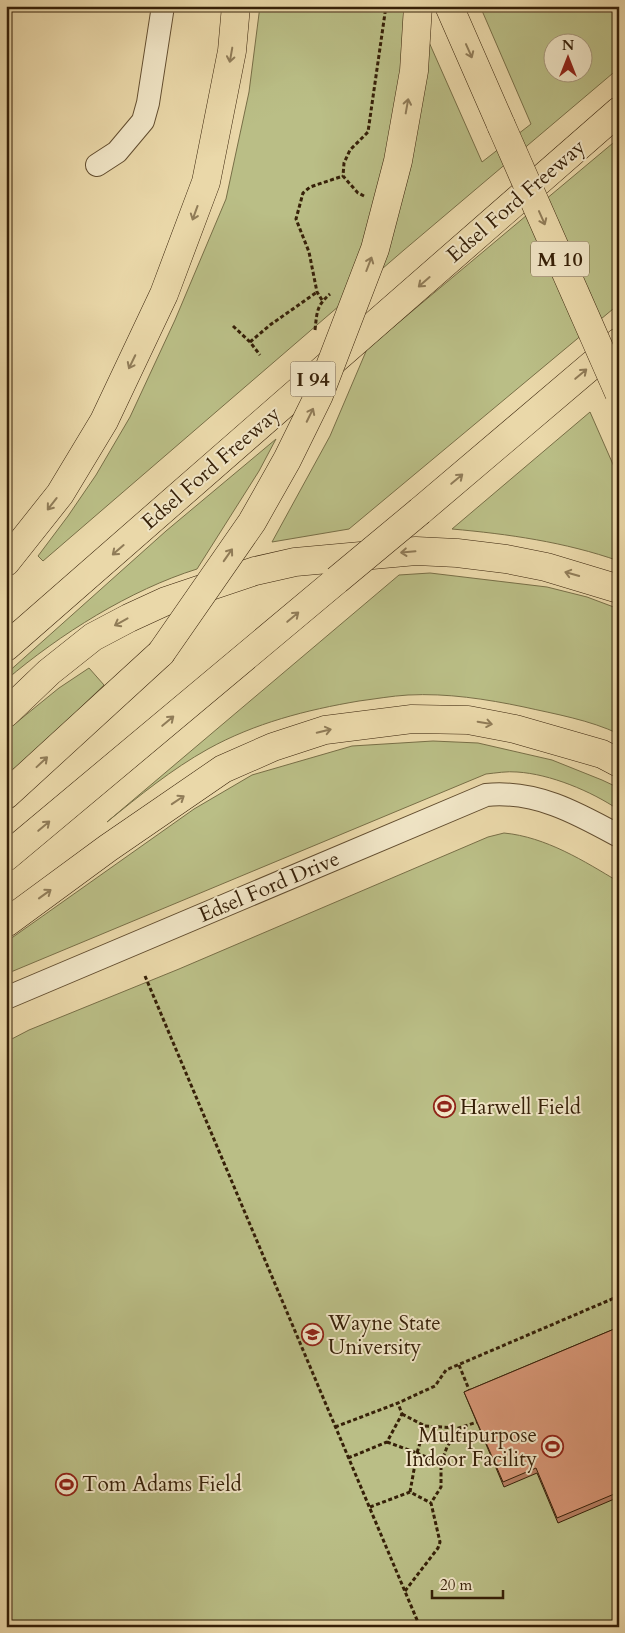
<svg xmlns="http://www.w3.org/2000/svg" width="625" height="1633" font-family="Cardo,serif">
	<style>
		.green { fill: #babe86; stroke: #786f47; fill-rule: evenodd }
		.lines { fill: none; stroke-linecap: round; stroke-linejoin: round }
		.minor-casing { stroke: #634e30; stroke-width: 24 }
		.motorway-casing { stroke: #362008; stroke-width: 29 }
		.path { stroke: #362008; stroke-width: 3; stroke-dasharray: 4 2.5; stroke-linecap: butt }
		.minor { stroke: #f1e6c7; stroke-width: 22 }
		.motorway { stroke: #ead8a9; stroke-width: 28 }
		.motorway-bridge-casing { stroke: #362008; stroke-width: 29; stroke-linecap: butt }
		.motorway-bridge { stroke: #ead8a9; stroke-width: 28 }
		.wall { fill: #b98165; stroke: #362008 }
		.building { fill: #d79676; stroke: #362008 }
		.oneway { stroke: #907c58 }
		.labels { text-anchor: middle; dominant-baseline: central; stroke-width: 4; stroke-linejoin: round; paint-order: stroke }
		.shield { fill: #f1e6c7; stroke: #6e5b41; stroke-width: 1 }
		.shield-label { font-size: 20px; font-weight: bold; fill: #362008 }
		.street-label { font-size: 21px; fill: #362008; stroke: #f1e6c7 }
		.poi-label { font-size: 21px; fill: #362008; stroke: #f1e6c7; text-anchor: start }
	</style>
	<rect width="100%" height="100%" fill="#ead8a9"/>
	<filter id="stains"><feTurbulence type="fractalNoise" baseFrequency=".004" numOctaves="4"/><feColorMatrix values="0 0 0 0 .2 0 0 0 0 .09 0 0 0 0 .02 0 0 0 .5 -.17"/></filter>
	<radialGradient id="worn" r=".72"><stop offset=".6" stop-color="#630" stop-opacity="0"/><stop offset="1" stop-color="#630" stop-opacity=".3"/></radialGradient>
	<g class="green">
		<path d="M260,6H413L482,162L531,124L480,6H619V68L404,250L43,561L38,556L68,516L96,475L130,417L175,320L226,199L249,92ZM552,42H582V72H552Z"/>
		<polygon points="619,138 619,304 349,529 272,542 330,436 367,349"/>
		<path d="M590,412L619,478V561C565,542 508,534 452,529Z"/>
		<path d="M276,439L259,471L197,569C130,590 60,634 6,680V674L166,531Z"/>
		<path d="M430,573L547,587L587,597L619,609V734C590,720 555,714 524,707C486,699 447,693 408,695C391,696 375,699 359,701C306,710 255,723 208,749C172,769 139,796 107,822L399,575Z"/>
		<polygon points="89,668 104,685 6,780 6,731 59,688"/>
		<path d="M433,741L478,743L552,760L602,780L619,788V810C591,791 550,774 517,772C507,771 496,773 486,774L6,974V942L194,809L252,775L352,746Z"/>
		<path d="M504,833C546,837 584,861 619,882V1627H6V1042L29,1030L179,969L488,837Z"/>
	</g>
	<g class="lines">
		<defs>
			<g id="minor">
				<polyline points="97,165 117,152 143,121 148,103 163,6"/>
				<path d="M6,998L486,795C536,790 577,813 619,836"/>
			</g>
			<g id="motorway">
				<polyline points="449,6 501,125"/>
				<polyline points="420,511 619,342"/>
				<polyline points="6,562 60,494 104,421 164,294 206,182 232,51 236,6"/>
				<polyline points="6,647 619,111"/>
				<polyline points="6,713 49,672 93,637 129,618 166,601 255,571 295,562 416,551 457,553 506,559 546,567 619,589"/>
				<polyline points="6,795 161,653"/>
				<polyline points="6,857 337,580"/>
				<polyline points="6,923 108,848 223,769 273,747 325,730 412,719 468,720 515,729 602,754 619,763"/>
			</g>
		</defs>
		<use href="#minor" class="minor-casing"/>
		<use href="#motorway" class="motorway-casing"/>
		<g class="path">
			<polyline points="364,196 358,193 343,176 344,163 350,150 368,132 386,6"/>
			<polyline points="322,300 317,292 309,252 296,219 303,193 310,187 343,176"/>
			<polyline points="233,326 250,342 260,355"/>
			<path d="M315,330C317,313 316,306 330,294"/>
			<polyline points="250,342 270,325 317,292"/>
			<polyline points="145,976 420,1627"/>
			<polyline points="459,1365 470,1392"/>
			<polyline points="402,1414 425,1426 459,1428 477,1422"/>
			<polyline points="335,1427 398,1403 435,1386 446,1370 619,1296"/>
			<polyline points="387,1442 417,1453 425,1426"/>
			<polyline points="348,1458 387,1442 402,1414 398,1403"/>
			<polyline points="410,1492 417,1453 441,1463"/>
			<polyline points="370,1507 410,1492 431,1503"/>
			<polyline points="405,1591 438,1548 440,1542 431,1503 441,1487 441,1463 447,1447 459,1428"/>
		</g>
		<use href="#minor" class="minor"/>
		<use href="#motorway" class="motorway"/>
		<defs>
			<g id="motorway-bridge">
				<polyline points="501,125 619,393"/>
				<polyline points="337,580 420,511"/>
				<polyline points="161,653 252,522 287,460 319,395 375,249 398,161 414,71 418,6"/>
			</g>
		</defs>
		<use href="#motorway-bridge" class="motorway-bridge-casing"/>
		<use href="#motorway-bridge" class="motorway-bridge"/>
	</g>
	<polygon class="wall" points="619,1327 619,1497 558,1523 537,1473 504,1487 464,1392"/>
	<polygon class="building" points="619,1327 619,1492 557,1518 536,1468 503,1482 464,1392"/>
	<defs><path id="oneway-shaft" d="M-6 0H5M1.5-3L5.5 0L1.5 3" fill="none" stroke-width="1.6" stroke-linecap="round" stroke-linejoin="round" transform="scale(1.25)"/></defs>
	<g class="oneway">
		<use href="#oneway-shaft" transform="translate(469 51) rotate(66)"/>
		<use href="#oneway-shaft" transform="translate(231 55) rotate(100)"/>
		<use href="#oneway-shaft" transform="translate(407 106) rotate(-80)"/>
		<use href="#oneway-shaft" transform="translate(195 213) rotate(110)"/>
		<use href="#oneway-shaft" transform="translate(542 218) rotate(66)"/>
		<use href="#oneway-shaft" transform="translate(369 264) rotate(-69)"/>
		<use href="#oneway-shaft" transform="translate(424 282) rotate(139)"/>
		<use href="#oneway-shaft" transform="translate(132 362) rotate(116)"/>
		<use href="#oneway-shaft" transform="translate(581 374) rotate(-40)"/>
		<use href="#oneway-shaft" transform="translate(310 415) rotate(-64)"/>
		<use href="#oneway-shaft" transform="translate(457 479) rotate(-40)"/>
		<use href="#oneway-shaft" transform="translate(52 504) rotate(128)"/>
		<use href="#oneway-shaft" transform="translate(118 550) rotate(139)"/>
		<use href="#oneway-shaft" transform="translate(408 552) rotate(175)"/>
		<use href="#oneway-shaft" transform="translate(228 555) rotate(-55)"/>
		<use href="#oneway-shaft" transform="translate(572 574) rotate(-164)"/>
		<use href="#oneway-shaft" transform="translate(293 617) rotate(-40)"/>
		<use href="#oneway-shaft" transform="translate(121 622) rotate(151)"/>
		<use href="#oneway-shaft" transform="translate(168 721) rotate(-40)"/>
		<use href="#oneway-shaft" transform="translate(485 723) rotate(10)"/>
		<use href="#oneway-shaft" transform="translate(324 731) rotate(-14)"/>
		<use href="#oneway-shaft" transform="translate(42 762) rotate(-43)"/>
		<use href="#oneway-shaft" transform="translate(178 800) rotate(-34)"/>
		<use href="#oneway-shaft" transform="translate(44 826) rotate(-40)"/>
		<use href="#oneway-shaft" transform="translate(45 894) rotate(-36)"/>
	</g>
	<defs>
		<symbol id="stadium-ring" viewBox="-11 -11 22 22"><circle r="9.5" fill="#f1e6c7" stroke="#8f2418" stroke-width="1.5"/><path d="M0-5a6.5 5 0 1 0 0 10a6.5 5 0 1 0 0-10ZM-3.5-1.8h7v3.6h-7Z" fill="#8f2418"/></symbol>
		<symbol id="university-ring" viewBox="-11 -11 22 22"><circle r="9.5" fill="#f1e6c7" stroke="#8f2418" stroke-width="1.5"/><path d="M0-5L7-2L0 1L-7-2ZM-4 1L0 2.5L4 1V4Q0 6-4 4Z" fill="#8f2418"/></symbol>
	</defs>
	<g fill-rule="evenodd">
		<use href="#stadium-ring" x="432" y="1094" width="25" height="25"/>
		<use href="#university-ring" x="300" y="1322" width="25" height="25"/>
		<use href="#stadium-ring" x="540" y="1434" width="25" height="25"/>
		<use href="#stadium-ring" x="54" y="1472" width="25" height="25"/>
	</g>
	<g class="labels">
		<g class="shield">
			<rect x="531" y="241.5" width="58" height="35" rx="4"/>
			<rect x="290.5" y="361.5" width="45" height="35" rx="4"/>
		</g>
		<g class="shield-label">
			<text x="560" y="259">M 10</text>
			<text x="313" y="379">I 94</text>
		</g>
		<g class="street-label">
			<text transform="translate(516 201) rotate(-41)">Edsel Ford Freeway</text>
			<text transform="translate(211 468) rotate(-41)">Edsel Ford Freeway</text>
			<text transform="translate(269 887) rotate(-23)">Edsel Ford Drive</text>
		</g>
		<g class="poi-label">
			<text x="460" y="1107">Harwell Field</text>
			<text x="328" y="1323">Wayne State<tspan x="328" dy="24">University</tspan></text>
			<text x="537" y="1435" text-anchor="end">Multipurpose<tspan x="537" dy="24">Indoor Facility</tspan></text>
			<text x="82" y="1484">Tom Adams Field</text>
		</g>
	</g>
	<rect width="625" height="1633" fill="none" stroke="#ead8a9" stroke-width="25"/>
	<rect x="8" y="8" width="610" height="1618" fill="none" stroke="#362008" stroke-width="2.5"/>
	<rect x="12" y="12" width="600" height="1608" fill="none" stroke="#362008"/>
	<g transform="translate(568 58)"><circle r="24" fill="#f1e6c7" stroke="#a6977b"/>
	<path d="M0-4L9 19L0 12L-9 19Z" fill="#8f2418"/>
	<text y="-8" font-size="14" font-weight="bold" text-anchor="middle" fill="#362008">N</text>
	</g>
	<path d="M432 1590v8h71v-8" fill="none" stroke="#362008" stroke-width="2.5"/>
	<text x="440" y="1590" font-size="15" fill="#362008" stroke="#f1e6c7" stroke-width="4" paint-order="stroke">20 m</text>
	<rect width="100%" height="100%" filter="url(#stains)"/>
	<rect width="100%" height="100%" fill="url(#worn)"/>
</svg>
